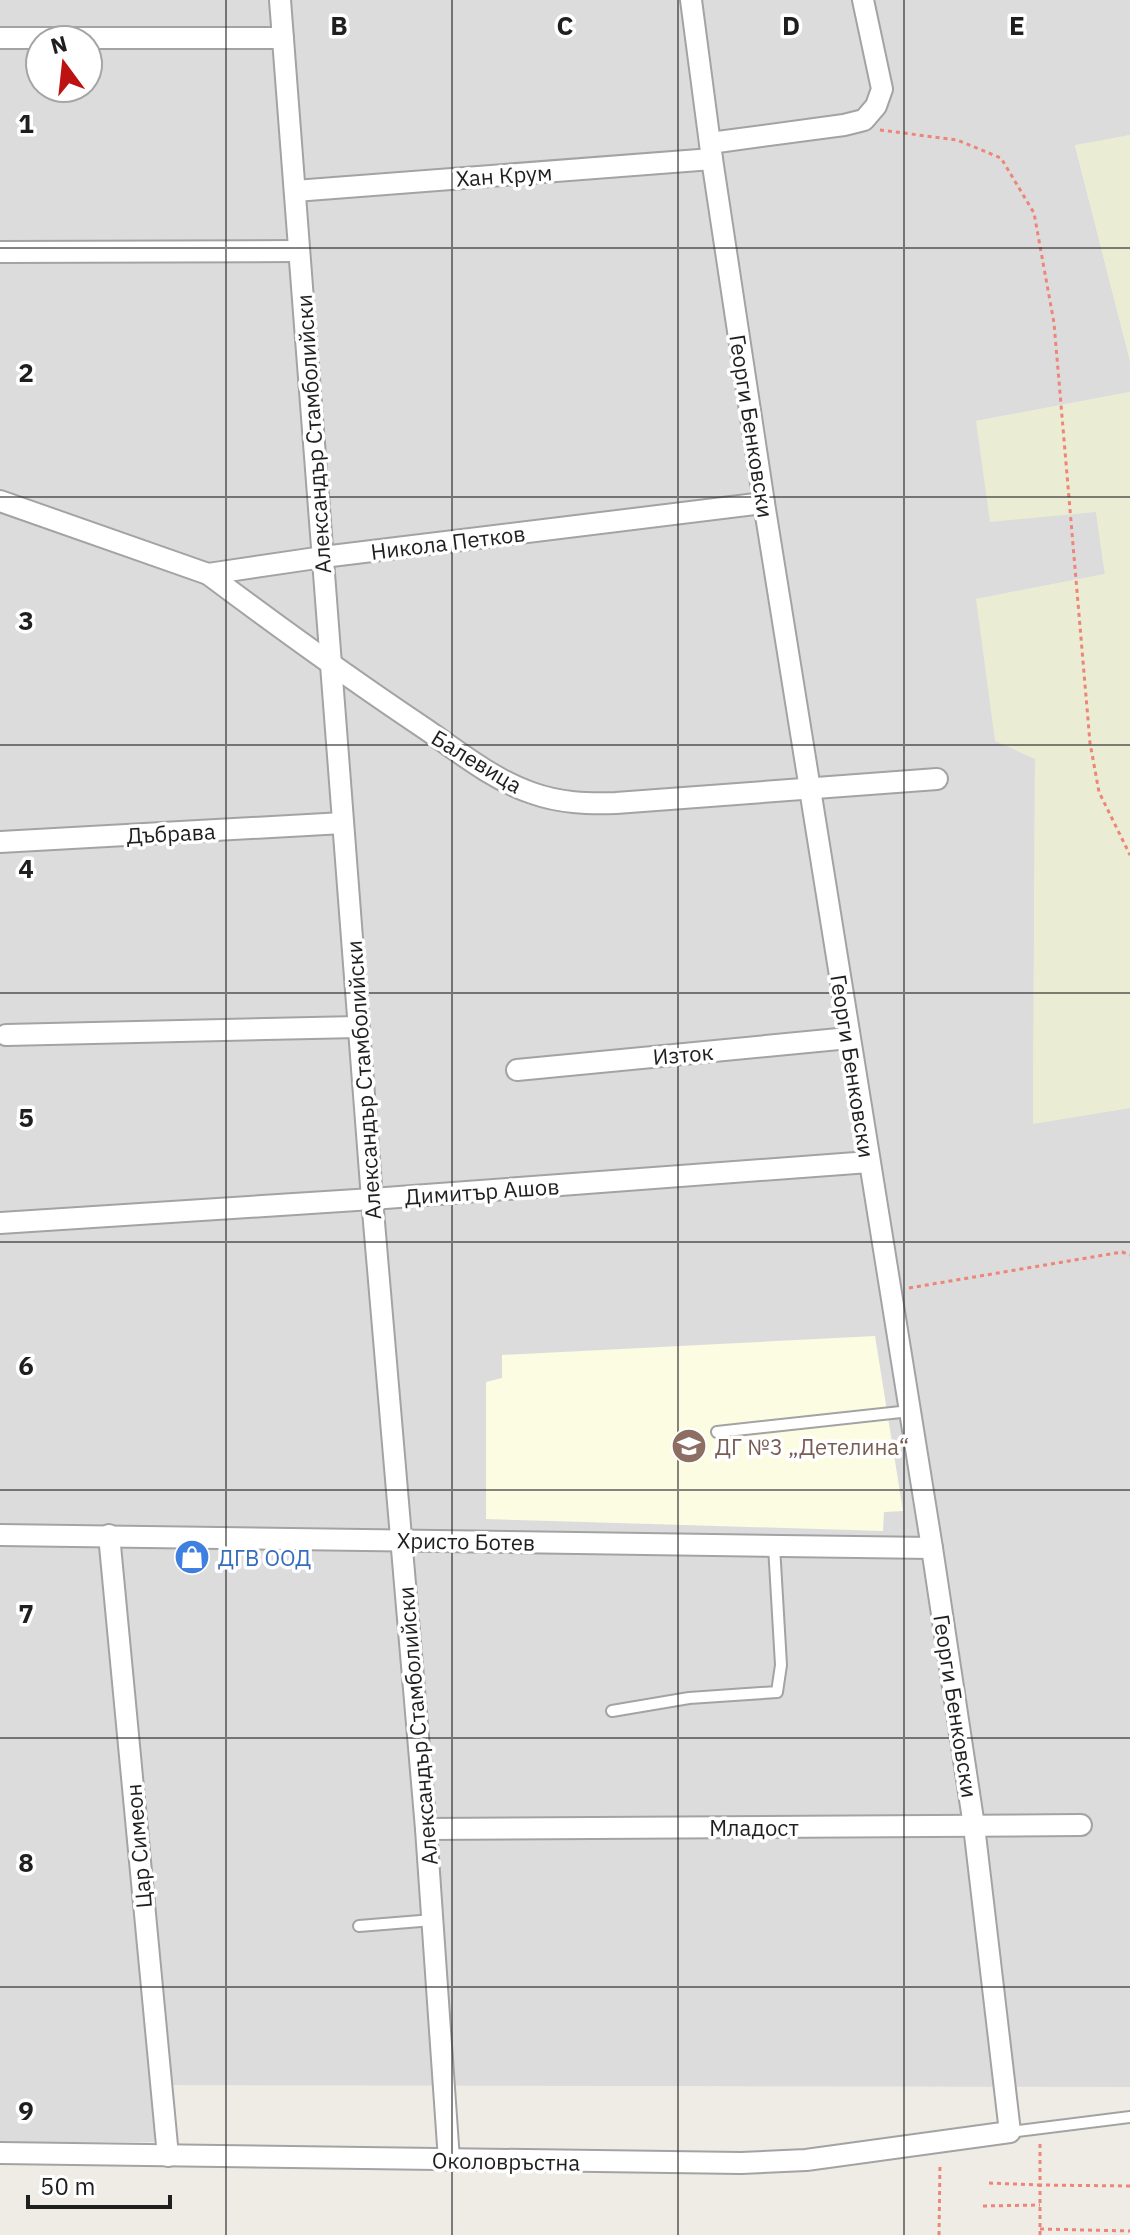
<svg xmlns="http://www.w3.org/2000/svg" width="1130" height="2235" font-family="'IBM Plex Sans',sans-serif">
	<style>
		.residential { fill: #dddcdc; fill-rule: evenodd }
		.education { fill: #fcfce2 }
		.farmland { fill: #eaecd3 }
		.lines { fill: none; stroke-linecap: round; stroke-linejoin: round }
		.service-casing { stroke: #a3a3a3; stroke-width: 14 }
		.minor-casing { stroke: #a3a3a3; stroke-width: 24 }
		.path { stroke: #ed8579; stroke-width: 3; stroke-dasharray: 4 4; stroke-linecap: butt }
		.service { stroke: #fff; stroke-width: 10 }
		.minor { stroke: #fff; stroke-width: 20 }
		.grid { fill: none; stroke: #1f1f1f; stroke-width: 2; stroke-opacity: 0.55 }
		.labels { text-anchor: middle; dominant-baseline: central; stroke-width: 7; stroke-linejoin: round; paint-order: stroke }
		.street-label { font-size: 22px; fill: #1f1f1f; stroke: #fff }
		.education-label { font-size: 22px; fill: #785e54; stroke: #fff; text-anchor: start }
		.shop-label { font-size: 22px; fill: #366cbe; stroke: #fff; text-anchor: start }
		.grid-label { font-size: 26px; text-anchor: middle; font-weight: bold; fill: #1f1f1f; stroke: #fff; stroke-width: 7; stroke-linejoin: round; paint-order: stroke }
	</style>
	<rect width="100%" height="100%" fill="#efece6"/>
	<path class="residential" d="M0,0H1130V135L1075,146L1130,361V392L976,421L1096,512L1105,574L976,599L1035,759L1033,1123L1130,1108V2087L155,2085L154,2142H0ZM40,40H88V88H40Z"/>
	<polygon class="education" points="875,1336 903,1511 884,1512 883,1531 486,1519 486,1382 502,1378 502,1355"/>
	<g class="farmland">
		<polygon points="1130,135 1130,361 1075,145"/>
		<polygon points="1130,392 1130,1108 1033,1124 1035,759 995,741 976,599 1105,574 1096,512 990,522 976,421"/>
	</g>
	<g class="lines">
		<defs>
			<g id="service">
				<polyline points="717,1432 910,1411"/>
				<polyline points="612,1711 689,1698 777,1692 781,1665 774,1546"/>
				<polyline points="359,1926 433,1920"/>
				<polyline points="1010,2132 1130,2117"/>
			</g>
			<g id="minor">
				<polyline points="280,0 372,1199 426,1829 449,2160"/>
				<polyline points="0,38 283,38"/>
				<polyline points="710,143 844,125 864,120 876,106 882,89 863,0"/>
				<polyline points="295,191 712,159"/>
				<polyline points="0,252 299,251"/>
				<polyline points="0,501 208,574 323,557 764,503"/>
				<path d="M208,574C280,628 352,680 427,730C460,753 494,780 532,793C560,803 587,804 616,803L937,779"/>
				<polyline points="0,842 343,823"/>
				<polyline points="6,1035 358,1027"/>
				<polyline points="517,1070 849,1038"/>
				<polyline points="0,1223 372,1199 869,1162"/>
				<polyline points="0,1535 932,1548"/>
				<polyline points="109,1535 168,2156"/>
				<polyline points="426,1829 1081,1825"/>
				<polyline points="0,2153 741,2163 806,2160 1010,2132 974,1826 932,1548 764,503 712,159 691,0"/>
			</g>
		</defs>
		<use href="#service" class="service-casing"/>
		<use href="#minor" class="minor-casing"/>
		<g class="path">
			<polyline points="880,130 957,140 1001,158 1034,213 1054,323 1090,743 1099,792 1130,855"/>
			<polyline points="909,1288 1122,1252 1130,1255"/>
			<polyline points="989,2183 1040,2185 1040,2144"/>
			<polyline points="983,2206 1040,2205"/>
			<polyline points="1040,2229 1130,2231"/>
			<polyline points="939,2235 940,2163"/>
			<polyline points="1040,2235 1040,2185 1130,2186"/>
		</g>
		<use href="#service" class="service"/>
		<use href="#minor" class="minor"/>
	</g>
	<path class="grid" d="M226,0V2235M452,0V2235M678,0V2235M904,0V2235M0,248H1130M0,497H1130M0,745H1130M0,993H1130M0,1242H1130M0,1490H1130M0,1738H1130M0,1987H1130"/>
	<defs>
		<symbol id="school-disc" viewBox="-11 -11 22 22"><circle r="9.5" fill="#8d6e63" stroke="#fff"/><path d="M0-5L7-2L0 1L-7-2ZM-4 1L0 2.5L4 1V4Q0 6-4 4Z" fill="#fff"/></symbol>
		<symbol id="shop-disc" viewBox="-11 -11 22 22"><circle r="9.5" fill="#3f7fe0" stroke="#fff"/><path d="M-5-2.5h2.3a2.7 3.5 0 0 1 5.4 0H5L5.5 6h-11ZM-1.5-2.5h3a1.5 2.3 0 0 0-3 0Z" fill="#fff"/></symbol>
	</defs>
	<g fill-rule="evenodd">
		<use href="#school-disc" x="669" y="1426" width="40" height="40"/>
		<use href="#shop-disc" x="172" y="1537" width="40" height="40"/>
	</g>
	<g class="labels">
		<g class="street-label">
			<text transform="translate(504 175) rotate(-4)">Хан Крум</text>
			<text transform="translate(752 426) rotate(81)">Георги Бенковски</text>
			<text transform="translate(313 434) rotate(-94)">Александър Стамболийски</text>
			<text transform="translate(448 542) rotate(-7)">Никола Петков</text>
			<text transform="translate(477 761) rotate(31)">Балевица</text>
			<text transform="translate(171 833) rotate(-3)">Дъбрава</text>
			<text transform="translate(683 1054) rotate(-5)">Изток</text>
			<text transform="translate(853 1066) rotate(81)">Георги Бенковски</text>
			<text transform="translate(363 1080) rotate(-94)">Александър Стамболийски</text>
			<text transform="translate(482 1191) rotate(-4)">Димитър Ашов</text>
			<text transform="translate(466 1541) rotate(1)">Христо Ботев</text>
			<text transform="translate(956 1706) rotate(81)">Георги Бенковски</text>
			<text transform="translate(417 1726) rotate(-95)">Александър Стамболийски</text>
			<text x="754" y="1827">Младост</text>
			<text transform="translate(138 1846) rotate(-95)">Цар Симеон</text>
			<text transform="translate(506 2161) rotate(1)">Околовръстна</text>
		</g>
		<g class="education-label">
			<text x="715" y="1446">ДГ №3 „Детелина“</text>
		</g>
		<g class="shop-label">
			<text x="218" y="1557">ДГВ ООД</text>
		</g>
	</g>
	<g class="grid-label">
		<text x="339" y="35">B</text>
		<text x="565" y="35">C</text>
		<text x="791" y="35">D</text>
		<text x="1017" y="35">E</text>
		<text x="26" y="133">1</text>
		<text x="26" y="382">2</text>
		<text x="26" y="630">3</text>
		<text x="26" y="878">4</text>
		<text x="26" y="1127">5</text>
		<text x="26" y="1375">6</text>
		<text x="26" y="1623">7</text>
		<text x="26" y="1872">8</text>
		<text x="26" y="2120">9</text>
	</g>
	<g transform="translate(64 64) rotate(345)"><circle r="38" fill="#ffffff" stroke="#a5a5a5" stroke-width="2"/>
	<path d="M0-6L14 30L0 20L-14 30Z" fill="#bc1312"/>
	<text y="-12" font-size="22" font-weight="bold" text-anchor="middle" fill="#1f1f1f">N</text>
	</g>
	<path d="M28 2195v12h142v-12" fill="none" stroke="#1f1f1f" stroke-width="4"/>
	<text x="40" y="2195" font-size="24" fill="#1f1f1f" stroke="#ffffff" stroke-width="6" paint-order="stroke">50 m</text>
</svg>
